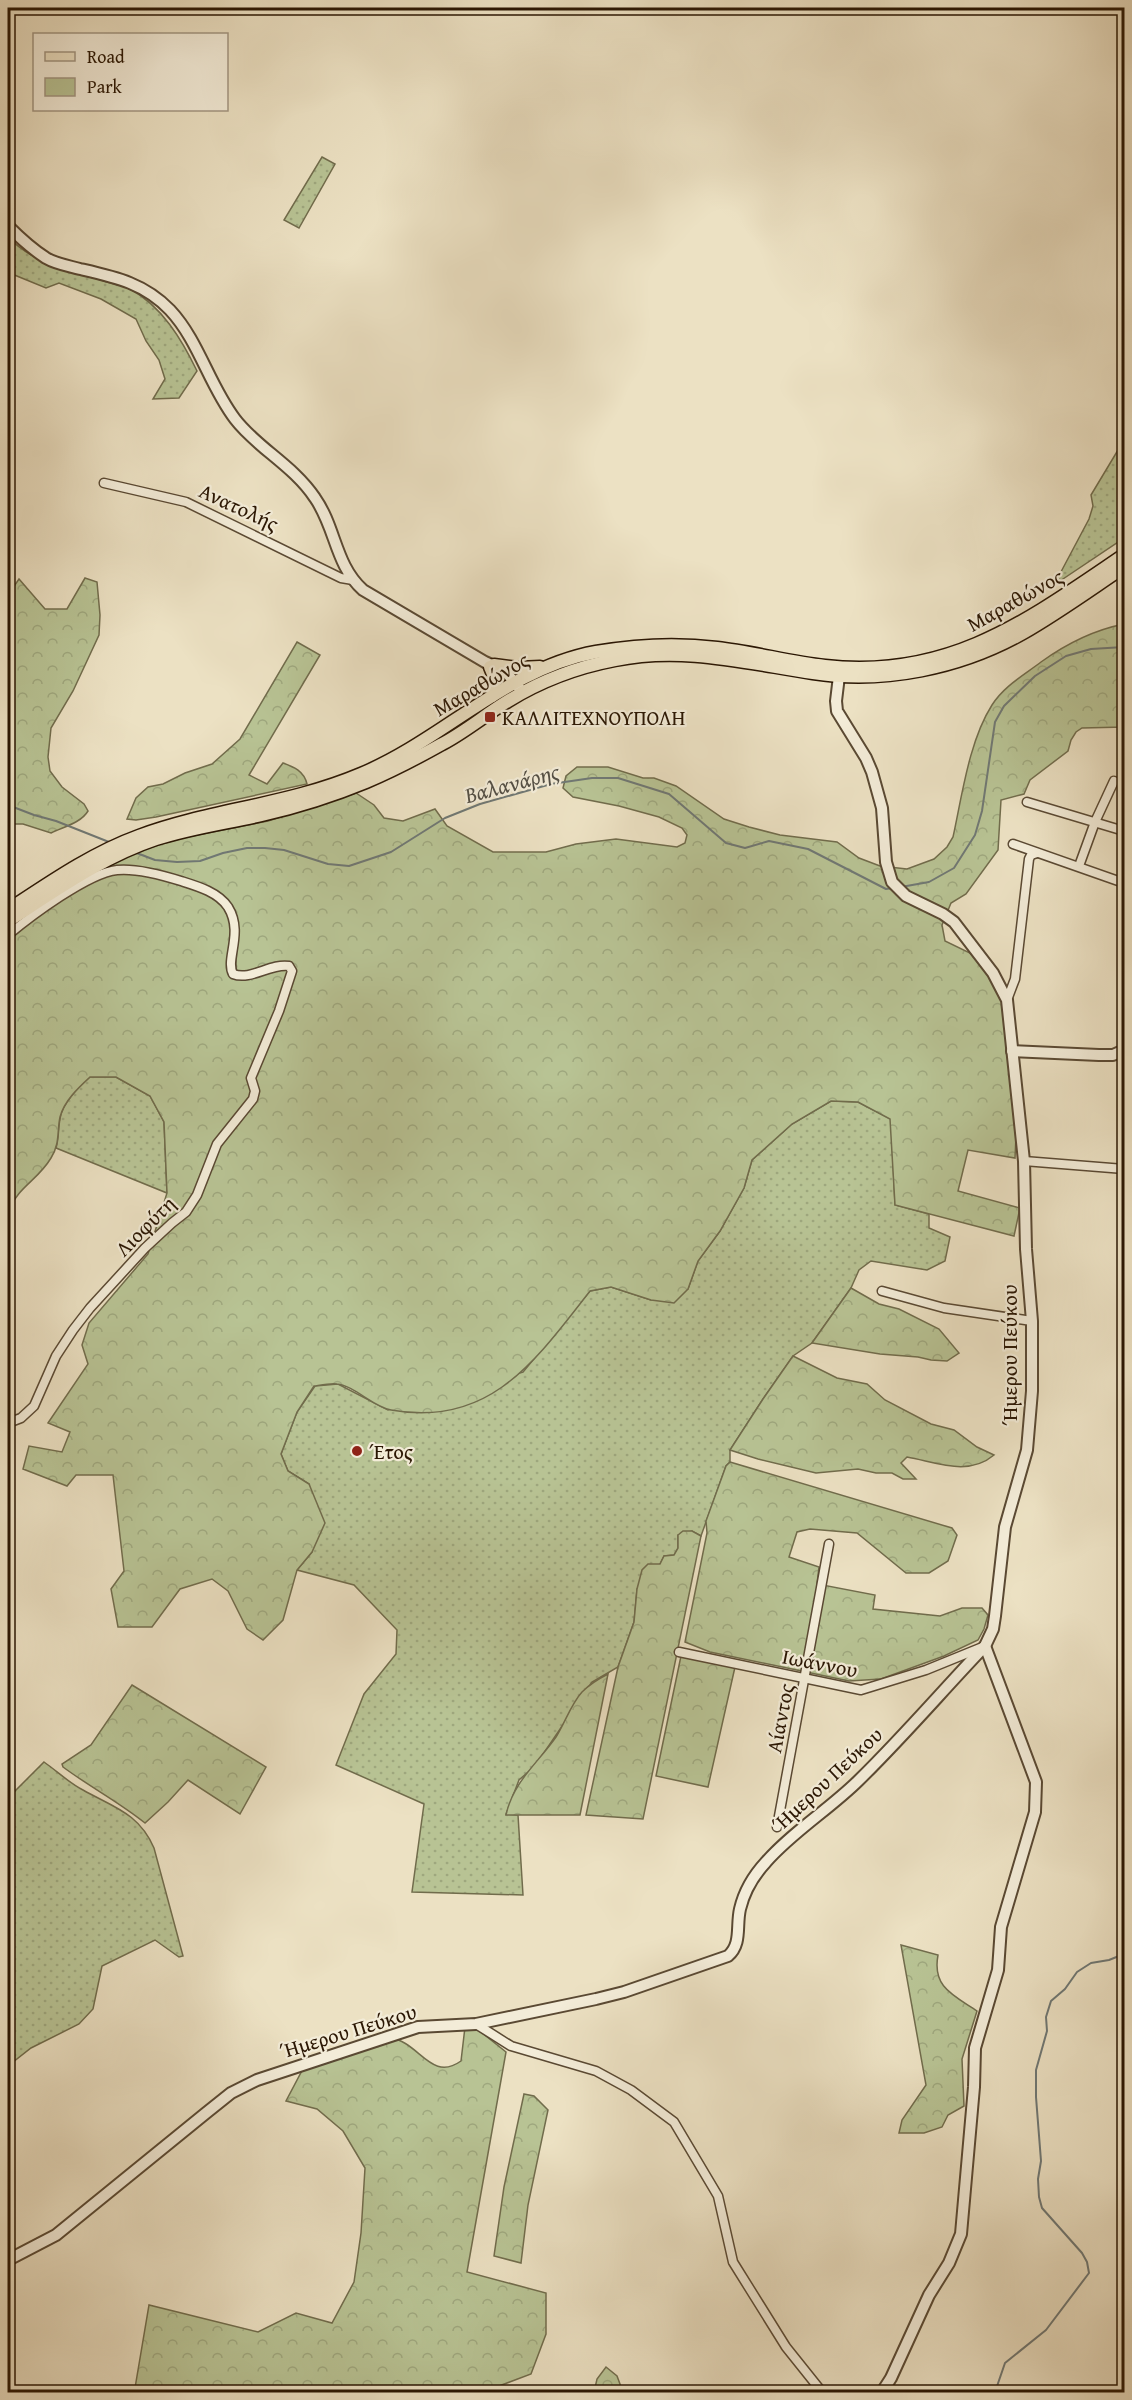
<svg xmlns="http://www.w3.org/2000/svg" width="1132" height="2400" font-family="'Gentium Book Plus',serif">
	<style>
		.green { fill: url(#green-dots); stroke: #716c4c; stroke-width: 1.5 }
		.forest { fill: url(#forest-crowns); stroke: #716c4c; stroke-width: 1.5 }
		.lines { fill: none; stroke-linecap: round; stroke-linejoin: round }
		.stream { stroke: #707874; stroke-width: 2 }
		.minor-casing { stroke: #5a4933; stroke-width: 11 }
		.tertiary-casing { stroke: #5a4933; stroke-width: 14 }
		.primary-casing { stroke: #2a1603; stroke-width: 15 }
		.minor { stroke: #f3ecd8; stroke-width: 8 }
		.tertiary { stroke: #f3ecd8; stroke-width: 10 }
		.primary { stroke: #ece1c3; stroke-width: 12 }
		.poi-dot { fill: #8f2418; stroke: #f3ecd8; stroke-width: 2 }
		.labels { text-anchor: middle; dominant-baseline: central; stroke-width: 4.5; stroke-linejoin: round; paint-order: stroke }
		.street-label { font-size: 21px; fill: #2a1603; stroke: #f3ecd8 }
		.poi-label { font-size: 21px; fill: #2a1603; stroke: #f3ecd8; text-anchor: start }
		.water-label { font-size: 22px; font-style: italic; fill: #534f45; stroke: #f3ecd8 }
	</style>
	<defs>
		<pattern id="green-dots" width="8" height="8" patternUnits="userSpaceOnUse" patternTransform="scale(1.5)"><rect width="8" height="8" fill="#b8c394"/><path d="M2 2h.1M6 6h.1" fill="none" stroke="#9ea77e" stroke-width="1.8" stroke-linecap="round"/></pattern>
		<pattern id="forest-crowns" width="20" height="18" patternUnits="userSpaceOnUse" patternTransform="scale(1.5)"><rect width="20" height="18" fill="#b8c394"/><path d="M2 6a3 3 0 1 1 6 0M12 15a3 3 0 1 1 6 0" fill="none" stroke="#9ea77e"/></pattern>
	</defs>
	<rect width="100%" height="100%" fill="#ece1c3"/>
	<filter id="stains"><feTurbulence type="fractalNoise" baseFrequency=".00333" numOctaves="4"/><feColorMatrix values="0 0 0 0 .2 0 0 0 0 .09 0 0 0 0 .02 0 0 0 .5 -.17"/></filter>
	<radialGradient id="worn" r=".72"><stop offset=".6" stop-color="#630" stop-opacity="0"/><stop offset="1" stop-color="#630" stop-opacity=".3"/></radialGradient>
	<g class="green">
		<polygon points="322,157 335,164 299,228 284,220"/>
		<path d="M8,237C34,264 68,270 104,281C112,284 123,285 130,289C162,306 182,340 197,371L179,398L153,399L165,379L159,360L146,341L136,319L101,299L59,283L46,288L12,274L8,271Z"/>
		<polygon points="1124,440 1124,538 1054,585 1089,519 1093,506 1091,495"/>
		<path d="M90,1077H116L150,1096L164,1122L167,1193L56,1148C59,1138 58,1129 60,1119C62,1103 79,1087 90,1077Z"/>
		<polygon points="831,1101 858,1102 891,1119 895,1205 929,1214 929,1228 950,1237 945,1261 927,1270 871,1261 859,1270 851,1288 812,1343 793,1356 763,1399 730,1450 730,1462 726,1466 701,1536 692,1531 678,1535 678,1548 674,1555 664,1556 660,1564 637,1589 634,1622 618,1667 592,1682 535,1766 519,1780 506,1814 518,1815 523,1895 412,1892 424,1804 336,1765 364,1694 396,1654 397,1630 354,1585 297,1570 312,1552 309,1484 288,1471 281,1454 297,1412 315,1386 338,1384 388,1410 523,1372 590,1291 611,1287 651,1300 688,1289 698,1261 720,1231 744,1188 752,1160 792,1124"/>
		<path d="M44,1762C57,1771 69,1783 83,1790C113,1807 139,1813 154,1848L183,1956L179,1957L155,1940L102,1966L93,2009L79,2024L31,2048L8,2066V1798Z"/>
	</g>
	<g class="forest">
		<path d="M85,578L97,582L100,615L99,635L73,691L51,728L48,757L50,771L62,787L84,804L88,811C81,823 63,827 51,833L23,824H8V595L19,579L45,609H67Z"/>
		<path d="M1124,624V727L1082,728L1076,732L1071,740L1068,751L1030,780L1024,794L1001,800L998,850L966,894L951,903L942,925L945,941L970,953L988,973L1001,998L1017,1114L1015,1158L968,1150L958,1191L1020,1208L1014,1236L895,1205L890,1119L858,1102L831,1101L792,1124L752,1160L744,1188L720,1231L698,1261L688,1289L674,1303L651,1300L611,1287L590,1291C536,1360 490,1428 391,1410C373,1407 355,1386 337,1384C331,1383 321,1385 314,1386L297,1412L281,1454L288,1471L309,1484L325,1523L312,1552L297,1570L283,1620L263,1640L247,1629L228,1591L212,1579L180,1589L152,1627H118L111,1589L124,1571L113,1475H76L67,1486L23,1469L29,1446L62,1452L70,1432L48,1423L88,1364L82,1345L89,1323L148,1254L167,1193L164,1122L150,1096L116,1077H90C79,1087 64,1101 60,1117C57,1131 60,1144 51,1158C38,1180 19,1186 8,1211V926L24,915L115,862L145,849L182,838L268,821L356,793L374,805L384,818L403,821L435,809L447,826L493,852H546L576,844L616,839L677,847L685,843L687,835L682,828L659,817L619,806L573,797L563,788L566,776L577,767H608L643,778H654L676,786L724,819L749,827L780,835L837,842L859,858L880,866L907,869L934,859L947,847L953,837C962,796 969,741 992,705C1004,686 1024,675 1041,662C1066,644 1094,630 1124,624Z"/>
		<path d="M297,642L320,655L249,775L267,784L283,763C294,767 304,771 307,784L156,817L136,820L127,819L136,798L148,787L163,784L185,773L212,764L240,739Z"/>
		<polygon points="851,1288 879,1304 899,1309 939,1329 959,1353 947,1361 931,1360 918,1357 880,1354 812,1343"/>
		<path d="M793,1356L837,1378L867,1384L885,1400L931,1424L954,1430L977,1447L994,1455C968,1477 936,1462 907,1457L901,1463L916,1479H903L892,1473H876L858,1469L816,1473L758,1459L730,1450L763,1399Z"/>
		<polygon points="730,1462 952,1528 957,1535 948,1561 929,1573 906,1573 857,1533 810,1529 797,1532 789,1557 819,1567 817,1584 875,1595 873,1609 940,1616 962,1608 982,1608 988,1615 984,1629 978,1640 944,1656 881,1679 849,1681 710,1652 685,1642 707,1533 706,1521 726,1466"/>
		<polygon points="683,1531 692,1531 701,1536 643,1819 586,1815 618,1667 634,1622 637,1589 642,1570 648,1564 660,1564 664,1556 674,1555 678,1548 678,1535"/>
		<polygon points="681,1656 735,1667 708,1787 656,1776"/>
		<path d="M608,1674L580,1815H506C513,1782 537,1764 556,1737C565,1723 571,1704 582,1692C590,1684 598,1679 608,1674Z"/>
		<path d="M132,1685L266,1767L240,1814L188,1780L168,1802L145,1823C119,1802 90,1787 63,1767L62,1764L91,1745Z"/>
		<path d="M901,1945L938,1955C932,1987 953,1995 977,2011L962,2059L964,2106L948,2115L942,2127L924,2133H899L902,2120L926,2085Z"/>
		<path d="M465,2027L476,2028L506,2052L467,2272L546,2293V2334L531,2374L483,2392H149L135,2388L149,2305L258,2332L296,2313L332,2323L354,2282L361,2233L365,2168L343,2131L317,2109L286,2101L305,2065C319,2061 379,2037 389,2038C419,2040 430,2083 461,2061Z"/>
		<polygon points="524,2094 534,2096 548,2110 528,2205 521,2263 494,2256 504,2187"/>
		<polygon points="606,2367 617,2376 623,2392 594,2392 597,2379"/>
	</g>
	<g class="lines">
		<g class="stream">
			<polyline points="8,805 34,815 56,821 109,842"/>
			<polyline points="134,852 155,860 177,862 200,861 223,853 247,848 265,848 284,850 328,864 349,866 391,852 445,818 480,804 551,784 592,778 618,778 669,794 726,843 745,848 769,841 808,849 886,889 893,888"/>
			<polyline points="901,887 929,882 954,868 975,835 982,811 995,722 1004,706 1035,676 1066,656 1091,649 1124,647"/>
			<polyline points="995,2392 1005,2363 1046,2330 1089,2273 1087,2262 1082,2253 1042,2208 1039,2197 1038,2179 1041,2161 1036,2097 1036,2070 1047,2031 1046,2017 1051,2001 1065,1989 1077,1972 1091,1963 1109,1960 1124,1954"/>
		</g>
		<defs>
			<g id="minor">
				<polyline points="104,483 186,502 341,578 353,580"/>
				<polyline points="1027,802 1124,831"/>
				<polyline points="1013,844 1124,883"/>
				<polyline points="1079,866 1095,822 1114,781"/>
				<path d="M8,935C31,916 88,873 117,870C137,868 162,875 181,881C197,886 218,892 228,907C244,933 225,959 233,974C251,981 270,963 289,966L292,971L279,1011L251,1078L255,1091L253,1099L217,1144L197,1195L186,1212L172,1223L145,1248L90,1308L73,1330L56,1356L34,1406L21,1418L8,1423"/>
				<polyline points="1007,1000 1015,979 1029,859 1031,855 1037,853"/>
				<polyline points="1024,1161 1124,1169"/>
				<polyline points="882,1291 944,1308 1032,1321"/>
				<polyline points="679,1652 861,1690 926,1670 985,1646"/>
				<polyline points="777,1827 829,1544"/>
				<polyline points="476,2024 511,2046 596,2071 631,2090 674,2122 718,2196 733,2262 786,2347 822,2392"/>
			</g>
			<g id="tertiary">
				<path d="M8,226C19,237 32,249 46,258C56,264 69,266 80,269C115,277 144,283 170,310C199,341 209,385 235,419C257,448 293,465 315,498C336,528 335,565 363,590L485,662L505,671L520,689"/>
				<polyline points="1012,1051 1099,1055 1113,1055 1124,1050"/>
				<path d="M8,2260L56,2235L206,2113L231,2093L257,2080L418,2027L476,2024L596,1999L624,1992L728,1956C742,1944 736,1926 740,1909C744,1892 754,1875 766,1862C792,1832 831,1808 859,1780C903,1737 943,1690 985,1646L993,1629L995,1616L1005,1527L1027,1450L1032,1391V1321L1026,1249L1024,1161L1007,1000L993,973L954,922L943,914L906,896L892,882L886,862L882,808L872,772L866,758L837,711L836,701L839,676"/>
				<polyline points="882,2392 891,2378 929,2295 949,2263 961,2234 974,2087 975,2048 998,1970 1001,1927 1035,1812 1036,1782 985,1646"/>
			</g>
			<g id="primary">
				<polyline points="494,665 518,668 540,667"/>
				<polyline points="490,667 495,679 492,696"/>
				<path d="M8,910C49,883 92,853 139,836C212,809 288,805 361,774C443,740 507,668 596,652C636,645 678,643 717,648C753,652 789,662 825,666C949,680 1028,620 1124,555"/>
				<path d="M8,921C55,891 102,857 156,839C190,828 226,823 262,815C297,807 332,796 366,782C392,771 417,758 442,744C465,732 485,715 508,701C539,682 578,667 615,660C682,646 746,663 813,673C884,684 961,668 1023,633C1058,613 1091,589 1124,567"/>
			</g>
		</defs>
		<use href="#minor" class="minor-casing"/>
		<use href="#tertiary" class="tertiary-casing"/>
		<use href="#primary" class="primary-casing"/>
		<use href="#minor" class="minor"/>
		<use href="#tertiary" class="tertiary"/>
		<use href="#primary" class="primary"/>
	</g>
	<g class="poi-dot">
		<rect x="484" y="711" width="12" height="12" rx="3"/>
		<circle cx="357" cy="1451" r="6"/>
	</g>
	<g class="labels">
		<g class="street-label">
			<text transform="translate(239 507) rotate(25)">Ανατολής</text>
			<text transform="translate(1015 600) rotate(-29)">Μαραθώνος</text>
			<text transform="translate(481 684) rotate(-30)">Μαραθώνος</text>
			<text transform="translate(145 1226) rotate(-45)">Λιοφύτη</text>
			<text transform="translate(1009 1355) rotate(-90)">Ήμερου Πεύκου</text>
			<text transform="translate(820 1663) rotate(11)">Ιωάννου</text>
			<text transform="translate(780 1718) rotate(-79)">Αίαντος</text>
			<text transform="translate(827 1779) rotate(-43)">Ήμερου Πεύκου</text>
			<text transform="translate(348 2031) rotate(-17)">Ήμερου Πεύκου</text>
		</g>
		<g class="poi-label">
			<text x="502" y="717">ΚΑΛΛΙΤΕΧΝΟΥΠΟΛΗ</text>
			<text x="369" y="1451">Έτος</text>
		</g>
		<g class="water-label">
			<text transform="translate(512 783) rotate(-15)">Βαλανάρης</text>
		</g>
	</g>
	<rect width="1132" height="2400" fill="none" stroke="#ece1c3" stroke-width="30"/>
	<rect x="9" y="9" width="1114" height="2382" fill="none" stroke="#2a1603" stroke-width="3"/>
	<rect x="15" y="15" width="1102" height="2370" fill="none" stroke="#2a1603" stroke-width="1.5"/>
	<rect x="33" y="33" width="195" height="78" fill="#f3ecd8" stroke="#a39683" stroke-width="1.5"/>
	<rect x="45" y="52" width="30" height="9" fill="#ece1c3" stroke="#a39683" stroke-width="1.5"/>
	<text x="87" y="63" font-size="18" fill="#2a1603">Road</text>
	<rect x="45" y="78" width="30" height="18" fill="#b8c394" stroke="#a39683" stroke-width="1.5"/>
	<text x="87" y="93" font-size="18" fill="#2a1603">Park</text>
	<rect width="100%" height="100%" filter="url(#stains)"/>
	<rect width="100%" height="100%" fill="url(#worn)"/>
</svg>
